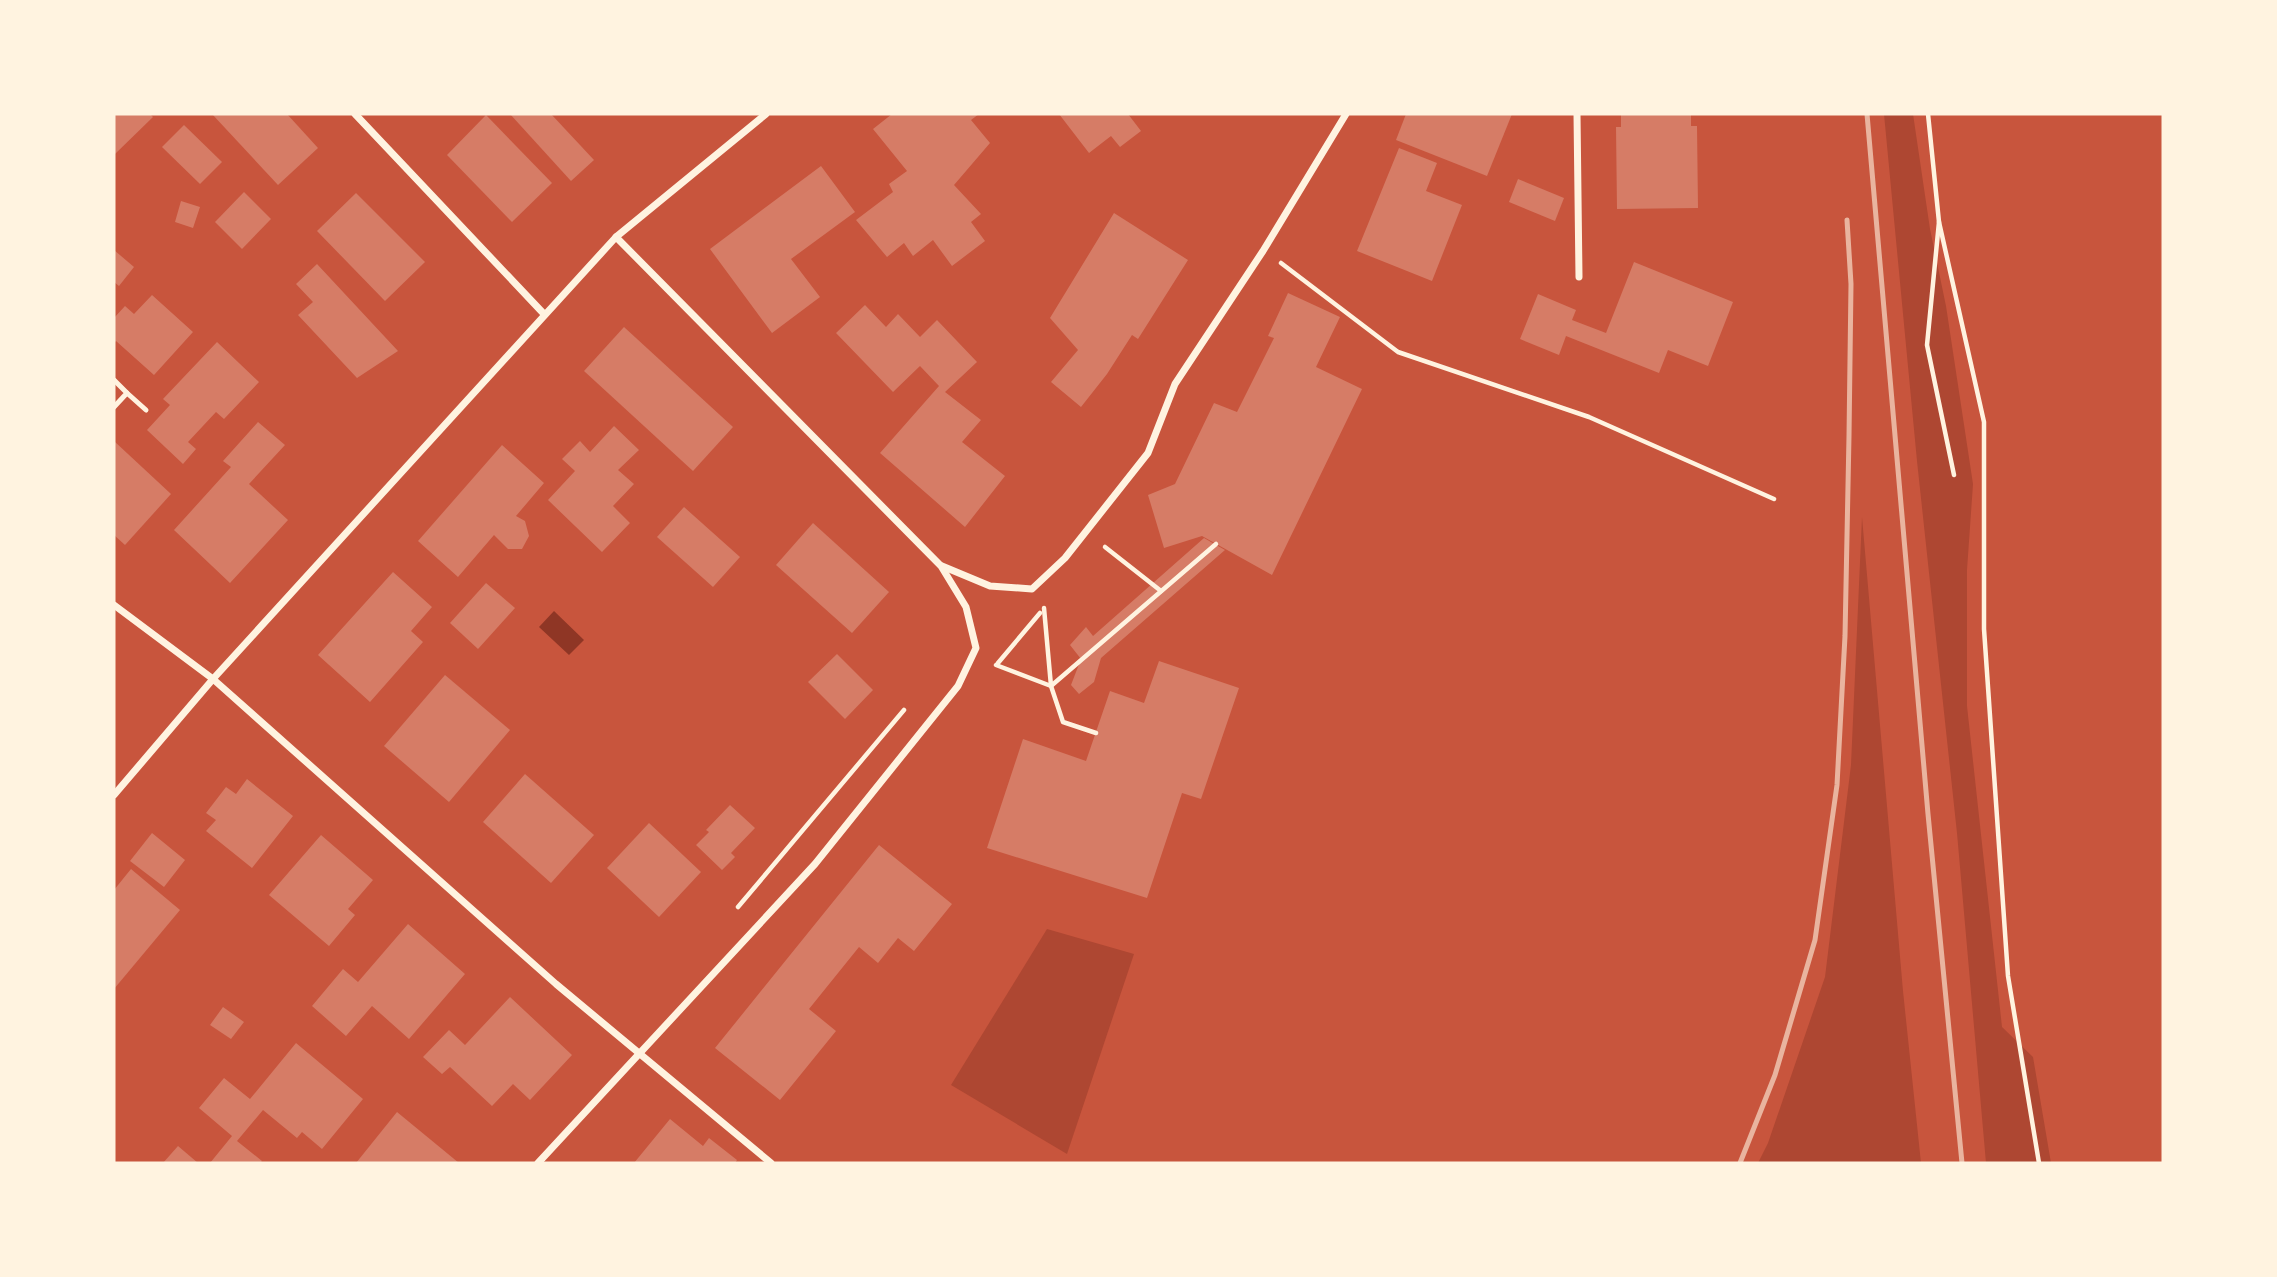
<svg xmlns="http://www.w3.org/2000/svg" width="2277" height="1277" font-family="Signika,sans-serif">
	<style>
		.green { fill: #ae4732 }
		.water { fill: #8f3625 }
		.building { fill: #d67c66 }
		.lines { fill: none; stroke-linecap: round; stroke-linejoin: round }
		.path { stroke: #fff3e0; stroke-width: 4.5 }
		.service { stroke: #fff3e0; stroke-width: 5 }
		.minor { stroke: #fff3e0; stroke-width: 7 }
		.rail { stroke: #e9b49f; stroke-width: 5 }
	</style>
	<rect width="100%" height="100%" fill="#c8553d"/>
	<g class="green">
		<polygon points="1884,114 1913,114 1930,229 1946,306 1973,484 1967,570 1967,706 2002,1027 2033,1057 2051,1163 1986,1163 1957,833 1917,461"/>
		<polygon points="1862,517 1903,991 1921,1163 1758,1163 1768,1143 1825,977 1851,765"/>
		<polygon points="1047,929 1134,954 1067,1154 951,1085"/>
	</g>
	<polygon class="water" points="554,611 584,640 569,655 539,627"/>
	<g class="building">
		<polygon points="114,114 150,114 153,117 114,155"/>
		<polygon points="212,114 287,114 318,148 278,185"/>
		<polygon points="510,114 551,114 594,160 571,181"/>
		<polygon points="892,114 979,114 971,120 990,143 954,185 981,214 971,222 985,241 952,266 933,240 913,256 904,243 887,257 856,220 893,192 889,184 907,171 873,129"/>
		<polygon points="1059,114 1128,114 1141,131 1120,147 1111,136 1089,153"/>
		<polygon points="1406,114 1512,114 1487,176 1396,140"/>
		<polygon points="1621,114 1691,114 1691,126 1697,126 1698,208 1617,209 1616,127 1621,127"/>
		<polygon points="486,115 552,183 512,222 447,155"/>
		<polygon points="184,125 222,162 200,184 162,147"/>
		<polygon points="1399,148 1437,163 1426,191 1462,205 1432,281 1357,251"/>
		<polygon points="821,166 855,212 791,259 820,297 772,333 710,249"/>
		<polygon points="1518,179 1564,198 1555,221 1509,202"/>
		<polygon points="244,192 271,219 242,249 215,222"/>
		<polygon points="356,193 425,262 385,301 317,231"/>
		<polygon points="181,201 200,207 193,228 175,222"/>
		<polygon points="1114,213 1188,260 1138,339 1132,335 1107,374 1081,407 1051,382 1078,350 1050,318"/>
		<polygon points="114,250 134,267 119,286 114,282"/>
		<polygon points="1634,262 1733,302 1708,366 1668,350 1659,373 1566,336 1559,355 1520,339 1538,294 1576,310 1572,320 1606,333"/>
		<polygon points="317,264 398,351 357,378 298,315 313,302 296,284"/>
		<polygon points="1288,293 1340,317 1316,367 1362,389 1272,575 1202,536 1164,548 1148,495 1175,484 1214,403 1237,412 1274,338 1268,336"/>
		<polygon points="152,295 193,332 154,375 116,341 114,343 114,318 125,306 134,314"/>
		<polygon points="865,305 886,327 898,314 920,337 937,320 977,362 945,392 981,420 962,442 1005,476 965,527 880,453 939,386 920,366 893,392 836,333"/>
		<polygon points="624,327 733,427 693,471 584,371"/>
		<polygon points="217,342 259,382 224,419 216,412 188,442 196,449 183,464 147,430 170,405 163,399"/>
		<polygon points="258,422 285,445 249,484 288,520 230,583 174,530 231,467 223,461"/>
		<polygon points="614,426 639,450 618,470 634,484 613,506 630,523 602,552 548,500 575,471 562,459 580,441 590,452"/>
		<polygon points="114,441 171,494 125,545 114,535"/>
		<polygon points="502,445 544,483 516,516 525,521 529,536 522,549 508,549 494,535 458,577 418,541"/>
		<polygon points="684,507 740,557 713,587 657,537"/>
		<polygon points="813,523 889,592 852,633 776,565"/>
		<polygon points="1204,538 1225,550 1101,658 1094,682 1079,694 1071,685 1081,659 1070,645 1086,627 1093,636"/>
		<polygon points="393,572 432,607 411,631 423,642 370,702 318,655"/>
		<polygon points="486,583 515,608 478,649 450,623"/>
		<polygon points="837,654 873,690 845,719 808,682"/>
		<polygon points="1159,661 1239,688 1201,799 1182,793 1147,898 987,848 1023,739 1086,761 1110,691 1144,703"/>
		<polygon points="445,675 510,730 449,802 384,746"/>
		<polygon points="525,774 594,835 551,883 483,822"/>
		<polygon points="247,779 293,816 252,868 206,831 216,820 206,813 226,787 236,794"/>
		<polygon points="730,805 755,828 731,853 735,857 722,870 696,845 709,832 706,830"/>
		<polygon points="649,823 701,872 659,917 607,868"/>
		<polygon points="152,833 185,860 164,887 130,861"/>
		<polygon points="321,835 373,880 348,909 355,915 329,946 269,895"/>
		<polygon points="879,845 952,904 914,951 898,938 878,963 859,947 809,1009 836,1031 780,1100 715,1048"/>
		<polygon points="131,869 180,910 114,989 114,890"/>
		<polygon points="408,924 465,974 409,1039 372,1006 346,1036 312,1006 343,969 358,982"/>
		<polygon points="510,997 572,1055 530,1100 513,1084 492,1106 450,1067 442,1074 423,1057 449,1030 465,1045"/>
		<polygon points="223,1007 244,1022 231,1039 210,1025"/>
		<polygon points="296,1043 363,1099 322,1149 302,1132 297,1138 263,1110 237,1141 262,1161 260,1163 210,1163 232,1136 199,1108 224,1078 250,1099"/>
		<polygon points="397,1112 459,1163 356,1163"/>
		<polygon points="670,1119 703,1146 709,1138 737,1160 735,1163 634,1163"/>
		<polygon points="178,1146 198,1163 163,1163"/>
	</g>
	<g class="lines">
		<g class="path">
			<polyline points="1928,114 1939,222 1927,345 1954,475"/>
			<polyline points="1939,222 1984,422 1984,629 2008,976 2039,1163"/>
			<polyline points="1281,263 1398,352 1589,417 1774,499"/>
			<polyline points="1105,547 1161,591"/>
			<polyline points="1044,608 1051,686 1216,544"/>
			<polyline points="998,663 1040,613"/>
			<polyline points="996,665 1051,686 1063,722 1096,733"/>
			<polyline points="738,907 904,710"/>
		</g>
		<g class="service">
			<polyline points="114,380 127,393 114,407"/>
			<polyline points="127,393 146,410"/>
		</g>
		<g class="minor">
			<polyline points="355,114 544,314"/>
			<polyline points="1577,114 1579,277"/>
			<polyline points="942,566 990,586 1032,589 1065,558 1148,453 1175,384 1263,251 1346,114"/>
			<polyline points="114,605 213,679 556,984 771,1163"/>
			<polyline points="114,795 213,679 616,237 766,114"/>
			<polyline points="538,1163 815,864 958,686 976,648 966,607 941,566 616,237"/>
		</g>
		<g class="rail">
			<polyline points="1867,114 1928,814 1962,1163"/>
			<polyline points="1740,1163 1775,1075 1815,940 1837,785 1845,636 1849,436 1851,284 1847,220"/>
		</g>
	</g>
	<rect width="2277" height="1277" fill="none" stroke="#fff3e0" stroke-width="231"/>
</svg>
